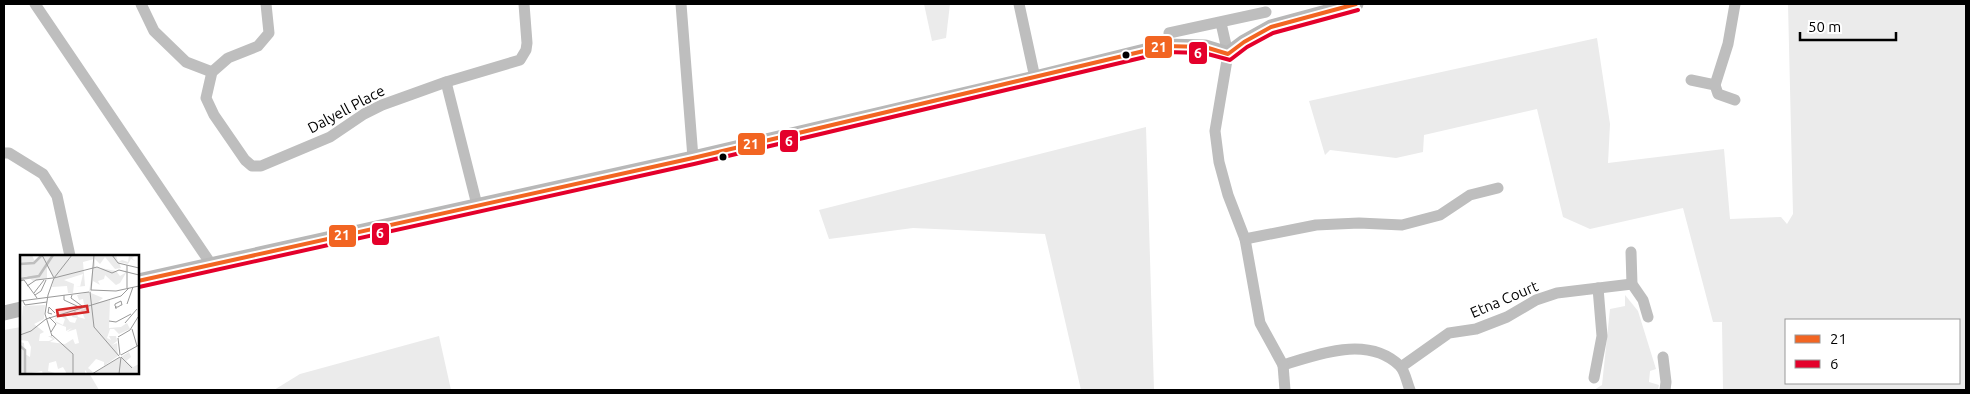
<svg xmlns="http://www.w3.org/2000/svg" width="1970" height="394" font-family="Ubuntu,sans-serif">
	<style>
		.green { fill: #ebebeb; fill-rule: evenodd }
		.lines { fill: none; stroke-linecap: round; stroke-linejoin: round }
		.street { stroke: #bebebe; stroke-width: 11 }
		.secondary { stroke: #b8b8b8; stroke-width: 15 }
		.bus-1-casing { stroke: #fff; stroke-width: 8 }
		.bus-2-casing { stroke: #fff; stroke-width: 8 }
		.bus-1 { stroke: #f26522; stroke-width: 4 }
		.bus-2 { stroke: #e4002b; stroke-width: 4 }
		.bus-dot { fill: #000; stroke: #fff; stroke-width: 2 }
		.labels { text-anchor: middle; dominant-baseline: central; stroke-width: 4; stroke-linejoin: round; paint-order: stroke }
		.street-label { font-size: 15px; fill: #000; stroke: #fff }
		.inset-river { fill: none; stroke: #bebebe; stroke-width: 2.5 }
		.inset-road { fill: none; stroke: #999; stroke-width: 1 }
		.view { fill: #d62828; fill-opacity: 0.15; stroke: #d62828; stroke-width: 2.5 }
		.inset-edge { fill: none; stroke: #000; stroke-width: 2.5 }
		.line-badge { stroke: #fff; stroke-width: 2 }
		.badge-label { font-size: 14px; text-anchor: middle; font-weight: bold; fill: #fff }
	</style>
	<rect width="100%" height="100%" fill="#fff"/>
	<g class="green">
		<polygon points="924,4 950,4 946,38 932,41"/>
		<path d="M1788,4H1966V390H1723L1722,322H1713L1683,208L1590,229L1563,217L1537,109L1424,135L1423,152L1396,158L1330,150L1325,155L1309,101L1597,38L1610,124L1608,163L1724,149L1730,219L1781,217L1787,224L1793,214ZM1786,320H1959V383H1786Z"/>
		<polygon points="1146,127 1154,390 1081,390 1045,234 913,228 829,239 819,210"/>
		<polygon points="1625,295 1638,311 1656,369 1650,371 1649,382 1659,385 1658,390 1594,390 1602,385 1610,309 1625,306"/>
		<polygon points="21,327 21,373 89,373 99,390 4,390 4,330"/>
		<polygon points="439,336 451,390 274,390 300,374"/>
	</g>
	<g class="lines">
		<g class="street">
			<polyline points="35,4 211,264"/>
			<polyline points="141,4 154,31 186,62 212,72"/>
			<polyline points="266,4 269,33 258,46 228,58 212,72 206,98 214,115 245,160 252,166 261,166 330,137 364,114 382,105 446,82 520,60 526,50 527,43 524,4"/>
			<polyline points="681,4 693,158"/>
			<polyline points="1019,4 1035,78"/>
			<path d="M1221,23L1228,54L1215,131L1219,162L1228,195L1245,239L1260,323L1283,365C1320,354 1368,335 1400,366C1405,371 1407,383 1410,390"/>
			<polyline points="1169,33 1266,12"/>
			<polyline points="1691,80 1715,85 1718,94 1735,100"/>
			<polyline points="446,82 477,205"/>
			<polyline points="1715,85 1728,44 1735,4"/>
			<polyline points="4,153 9,153 43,174 57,196 70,256"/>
			<polyline points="1245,239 1316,225 1359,223 1402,225 1440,215 1470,195 1498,188"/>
			<polyline points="1631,252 1632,284 1643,300 1648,317"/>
			<polyline points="1663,357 1666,382 1665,390"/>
			<polyline points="1283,365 1285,390"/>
			<polyline points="1401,367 1449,333 1476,329 1507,317 1536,300 1557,293 1632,284"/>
			<polyline points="1594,378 1602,336 1598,288"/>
		</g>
		<g class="secondary">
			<polyline points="138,281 693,158 1035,78 1165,46 1205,47 1228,54 1244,42 1271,27 1356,4"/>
			<polyline points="4,313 21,309"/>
		</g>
		<defs>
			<polyline id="bus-1" points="138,281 693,158 1165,46 1205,47 1228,54 1244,42 1271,27 1356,4"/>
			<polyline id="bus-2" points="139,287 694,164 1166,52 1204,53 1230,60 1247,47 1273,33 1358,10"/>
		</defs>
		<use href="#bus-1" class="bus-1-casing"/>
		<use href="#bus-2" class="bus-2-casing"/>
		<use href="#bus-1" class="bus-1"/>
		<use href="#bus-2" class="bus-2"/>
	</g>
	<g class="bus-dot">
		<circle cx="1126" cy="55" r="4.5"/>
		<circle cx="723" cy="157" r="4.5"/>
	</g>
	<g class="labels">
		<g class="street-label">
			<text transform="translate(346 109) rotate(-28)">Dalyell Place</text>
			<text transform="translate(1504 299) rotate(-23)">Etna Court</text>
		</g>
	</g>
	<g transform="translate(20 255)">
		<rect width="119" height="119" fill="#fff"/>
		<path d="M0,0H12L15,7L22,0H96L98,7L102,5L108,7L109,0H116L112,3L115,6L111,4L108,9L99,7L101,13L95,14L85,2L80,9L75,4V12L96,16L100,21L105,18L106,13H103H106V18L100,28L96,30L85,20L84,24L78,26L80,30L73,26L71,38L83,43L78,47L90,45L89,73L77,74L101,72L107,68L110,74L99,79L94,74H90L87,83L91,85L89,81H96L97,86L92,90L97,88L98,101L84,111V107L76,104L68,113L74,118L109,97L111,102L106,106L113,112L119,109V118L68,119L65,115V119H47L43,112L38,114L36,106L29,108L28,116L38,119H23L22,116L6,119L4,109V119H0V87L4,88L5,99L10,102L11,92L8,86L0,85L3,51L25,50L24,64L14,69L24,77L20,79L19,86H29L33,84L28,81H32L35,84L30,87L45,89L53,84L55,89L59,88L56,74L47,77L52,73L46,76V72L36,68L35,63L37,62L35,66L43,70L45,64L40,61L44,59L50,67L55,68L57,63L52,62L55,54L58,62L65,64L61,55L65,54L63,44L59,45L57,40L69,37L74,4L63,7L65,31L56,32H60L63,19L44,25L54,29L53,38H48L47,31L32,32L34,23L27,12V24L13,26L7,21L0,23Z" fill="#ebebeb"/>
		<path class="inset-river" d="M0,9L14,8L22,0M0,24L19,21L33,0M0,91L5,95V119"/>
		<path class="inset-road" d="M22,0L34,23M92,0L98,8L119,13M34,23L77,12L92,18L99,15L119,20M0,26L4,25L17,43M7,31L16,25L33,23M107,33V10M71,35L96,36L119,31M71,35L74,0M70,37L74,72L99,101M14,38L24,25M15,40L21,36L26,25M44,40V45L59,52M52,40L51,43L62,51M0,46L69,37M3,46L5,50L27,47M107,49L113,32M95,53L96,52H98L101,50H102L101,46L95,49V51L96,52V54M32,59L28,58L29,52L35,58M29,62L36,69L31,77M26,64L101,41L109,33M89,66L96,67L111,59M105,68L117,54M112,74L117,91M0,80L11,76L26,64M32,80L53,99V119M32,81L25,59L28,40L34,23L52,0M98,82L110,75L118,62M98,83L100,100M101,100L119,90M101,102L112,113M72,119L100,102M99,119L101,102"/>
		<path class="view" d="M67,51L68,57L38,61L37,55Z"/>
		<rect width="119" height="119" class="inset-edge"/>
	</g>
	<g class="line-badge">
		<rect x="1144" y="35" width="29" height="24" rx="5" fill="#f26522"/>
		<rect x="1188" y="41" width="20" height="24" rx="5" fill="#e4002b"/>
		<rect x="779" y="129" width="20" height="24" rx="5" fill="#e4002b"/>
		<rect x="737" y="132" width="29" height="24" rx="5" fill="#f26522"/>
		<rect x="371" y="222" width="19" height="24" rx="5" fill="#e4002b"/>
		<rect x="328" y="224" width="29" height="24" rx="5" fill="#f26522"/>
	</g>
	<g class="badge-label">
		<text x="1159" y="52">21</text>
		<text x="1198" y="58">6</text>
		<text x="789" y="146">6</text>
		<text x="751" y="149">21</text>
		<text x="380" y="238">6</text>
		<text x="342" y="240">21</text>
	</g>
	<rect width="1970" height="394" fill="none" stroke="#000000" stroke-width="10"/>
	<rect x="1785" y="319" width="175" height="65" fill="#ffffff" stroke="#999999"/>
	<rect x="1795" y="335" width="25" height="8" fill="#f26522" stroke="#999999"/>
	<text x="1830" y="344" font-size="15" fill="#000000">21</text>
	<rect x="1795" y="360" width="25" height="8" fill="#e4002b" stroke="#999999"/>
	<text x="1830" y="369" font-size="15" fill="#000000">6</text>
	<path d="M1800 32v8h96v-8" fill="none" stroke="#000000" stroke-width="2.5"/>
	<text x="1808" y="32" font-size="15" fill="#000000" stroke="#ffffff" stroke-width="4" paint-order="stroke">50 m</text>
</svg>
